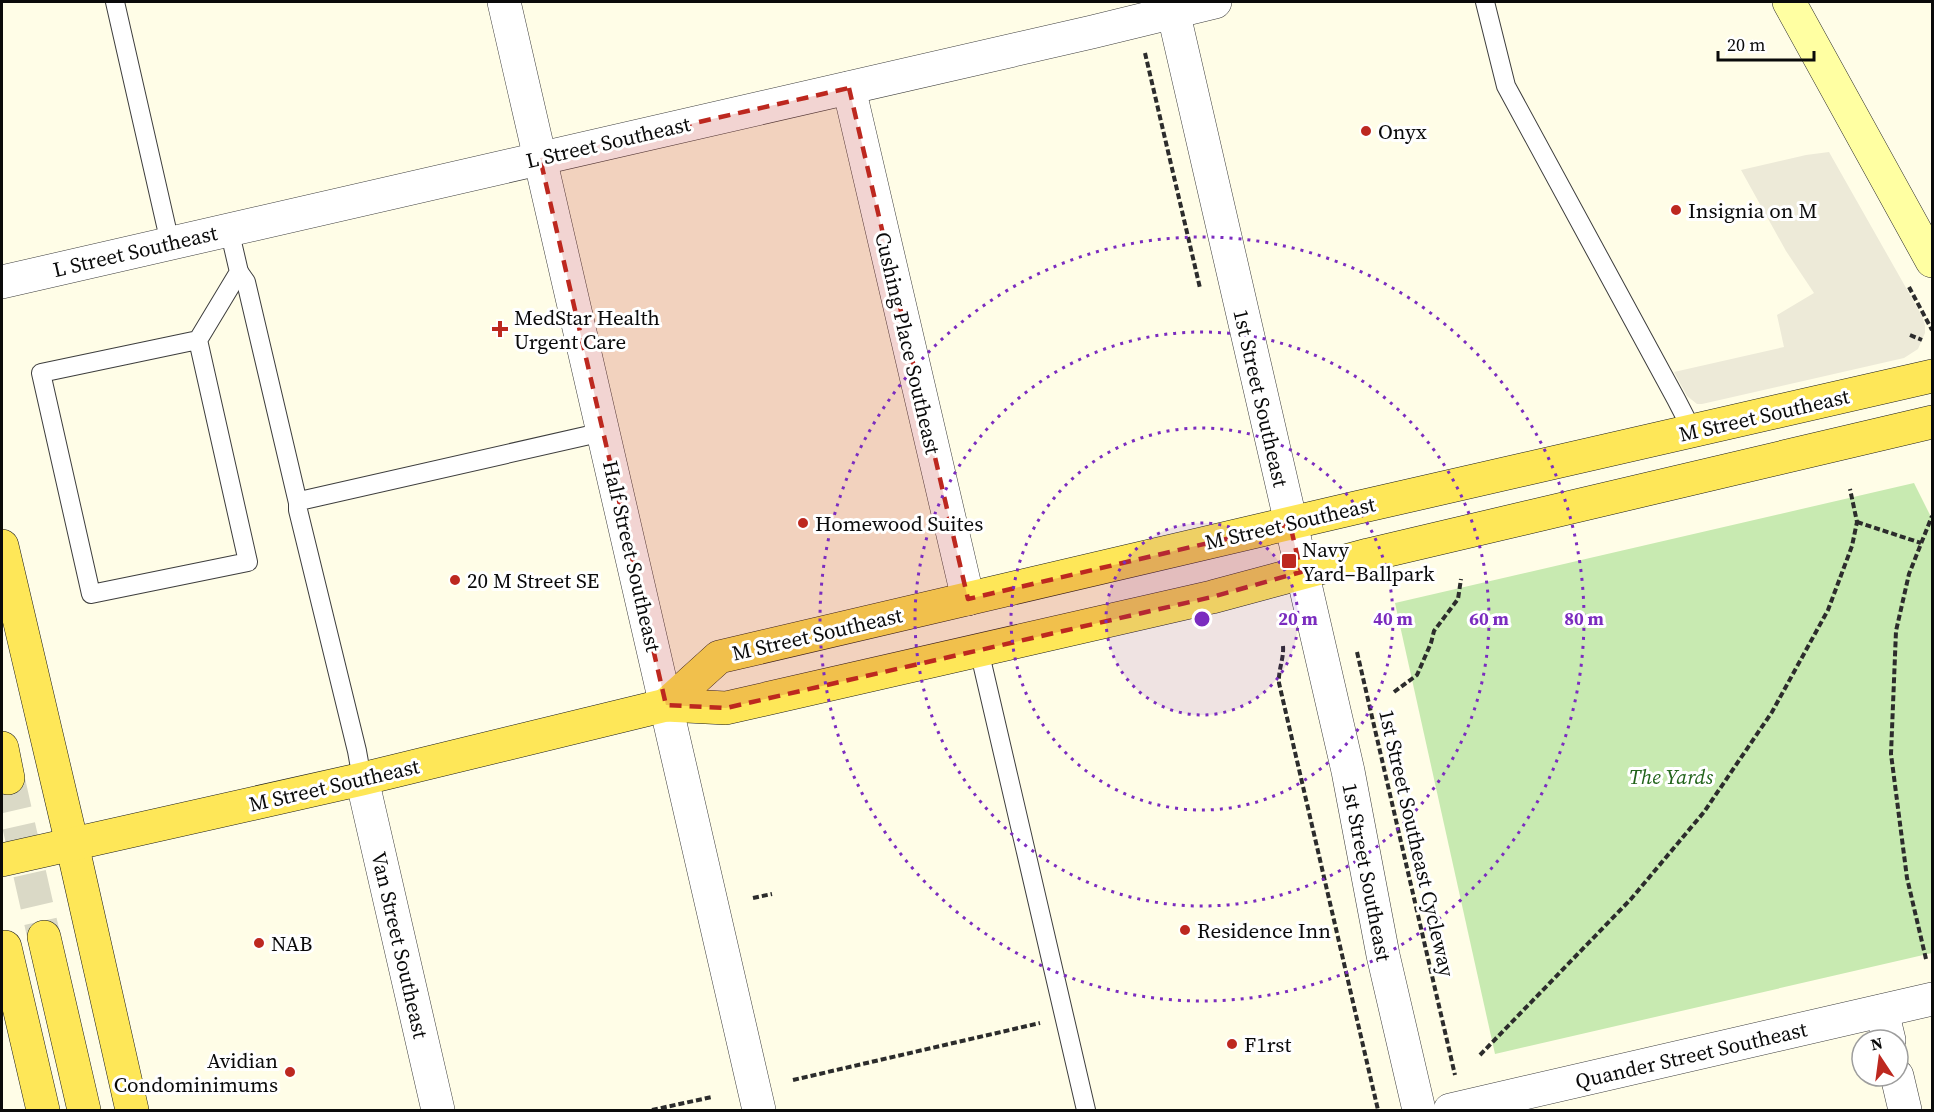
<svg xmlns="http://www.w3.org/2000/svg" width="1934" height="1112" font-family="'Source Serif 4',serif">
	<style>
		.green { fill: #c8eab1 }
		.plaza { fill: #edead8 }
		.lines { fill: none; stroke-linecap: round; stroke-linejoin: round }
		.primary-tunnel { stroke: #dad9c6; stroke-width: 33; stroke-dasharray: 33 16; stroke-linecap: butt }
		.service-casing { stroke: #3d3d3d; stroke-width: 20 }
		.minor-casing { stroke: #3d3d3d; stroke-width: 34 }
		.tertiary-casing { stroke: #3d3d3d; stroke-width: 34 }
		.secondary-casing { stroke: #2c2c2c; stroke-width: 34 }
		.primary-casing { stroke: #1b1b1b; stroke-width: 34 }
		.path { stroke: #2c2c2c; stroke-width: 4; stroke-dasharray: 6 3; stroke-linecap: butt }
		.service { stroke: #fff; stroke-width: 18 }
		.minor { stroke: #fff; stroke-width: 33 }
		.tertiary { stroke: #fff; stroke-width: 33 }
		.secondary { stroke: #ffffa2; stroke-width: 33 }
		.primary { stroke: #fee758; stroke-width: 33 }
		.marked { fill: #bd281f; fill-opacity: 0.2; stroke: #bd281f; stroke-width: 4.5; stroke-dasharray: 12 8; stroke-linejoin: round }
		.ring { fill: none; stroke: #7b2cbf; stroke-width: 3; stroke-dasharray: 3 6 }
		.poi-dot { fill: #bd281f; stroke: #fff; stroke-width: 2 }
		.labels { text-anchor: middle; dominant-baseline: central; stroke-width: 6; stroke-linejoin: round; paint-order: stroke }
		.poi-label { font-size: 21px; fill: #0a0a0a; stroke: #fff; text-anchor: start }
		.street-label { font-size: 21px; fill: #0a0a0a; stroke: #fff }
		.park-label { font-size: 21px; font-style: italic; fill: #21631a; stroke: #fff }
		.centre { fill: #7b2cbf; stroke: #fff; stroke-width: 3 }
		.ring-label { font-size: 18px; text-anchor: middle; font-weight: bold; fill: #7b2cbf; stroke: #fff; stroke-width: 6; stroke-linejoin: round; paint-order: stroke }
	</style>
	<rect width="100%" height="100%" fill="#fffde7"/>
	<polygon class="green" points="1914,483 1932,519 1932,953 1495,1054 1395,603"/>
	<polygon class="plaza" points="1829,152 1922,316 1925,325 1925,333 1918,349 1904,358 1702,404 1697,404 1687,396 1674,372 1784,347 1777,315 1814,293 1786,251 1741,170 1806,155"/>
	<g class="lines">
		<polyline class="primary-tunnel" points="8,778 44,937"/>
		<defs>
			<g id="service">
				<polyline points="115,2 170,243"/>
				<polyline points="1485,2 1506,86 1676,399 1693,432"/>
				<polyline points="239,272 246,282 298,503"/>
				<polyline points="198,340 41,373 91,594 248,562 198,340 239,272 229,229"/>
				<polyline points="979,650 1086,1110"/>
				<polyline points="362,779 357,751 298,510 298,503 304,500 603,432"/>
			</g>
			<g id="minor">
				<polyline points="504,2 759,1110"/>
				<polyline points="849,88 968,599"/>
				<polyline points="2,282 1092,32 1215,2"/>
				<polyline points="362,779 438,1110"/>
				<polyline points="1882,1011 1889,1040"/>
				<polyline points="1897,1076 1905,1110"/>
				<polyline points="1450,1110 1932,999"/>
			</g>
			<polyline id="tertiary" points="1171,2 1348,771 1383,955 1419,1110"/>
			<polyline id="secondary" points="1789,2 1932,261"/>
			<g id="primary">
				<polyline points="2,546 72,844 132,1110"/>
				<polyline points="666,705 719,657 1355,508 1932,376"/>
				<polyline points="2,748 8,778"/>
				<polyline points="2,860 362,779 666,705 726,708 1212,597 1368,555 1932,422"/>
				<polyline points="44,937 84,1110"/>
				<polyline points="5,947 43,1110"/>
			</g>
		</defs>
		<use href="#service" class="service-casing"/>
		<use href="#minor" class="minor-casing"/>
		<use href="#tertiary" class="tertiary-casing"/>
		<use href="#secondary" class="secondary-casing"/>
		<use href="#primary" class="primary-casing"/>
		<g class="path">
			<polyline points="1145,53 1200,288"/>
			<polyline points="1909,287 1932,330"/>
			<polyline points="1910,335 1922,340"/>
			<polyline points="1857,522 1921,543"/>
			<path d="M1283,646C1284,659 1278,670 1279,683L1378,1110"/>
			<polyline points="1357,652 1455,1075"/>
			<polyline points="1394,692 1417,675 1431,643 1434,631 1458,599 1461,579"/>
			<polyline points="753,898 772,894"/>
			<polyline points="1926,959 1907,878 1891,754 1896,631 1909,574 1932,516"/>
			<polyline points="1480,1055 1631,899 1704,812 1772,712 1828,610 1852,546 1857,522 1850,489"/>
			<polyline points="793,1080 1040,1023"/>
			<polyline points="652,1110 712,1097"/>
		</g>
		<use href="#service" class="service"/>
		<use href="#minor" class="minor"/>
		<use href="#tertiary" class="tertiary"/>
		<use href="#secondary" class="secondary"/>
		<use href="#primary" class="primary"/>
	</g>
	<path class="marked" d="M849,88L968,599L1290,524L1301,572L1212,597L726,708L666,705L540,158Z"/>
	<circle cx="1202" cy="619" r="96" fill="#7b2cbf" fill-opacity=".12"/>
	<g class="ring">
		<circle cx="1202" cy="619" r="96"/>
		<circle cx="1202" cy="619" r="191"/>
		<circle cx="1202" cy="619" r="287"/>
		<circle cx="1202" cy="619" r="382"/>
	</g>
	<g class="poi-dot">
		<circle cx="1366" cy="131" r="6"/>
		<circle cx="1676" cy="210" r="6"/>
		<path d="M497 320h6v6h6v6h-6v6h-6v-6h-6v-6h6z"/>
		<circle cx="803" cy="523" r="6"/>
		<rect x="1281" y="553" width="16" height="16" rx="3"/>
		<circle cx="455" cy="580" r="6"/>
		<circle cx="1185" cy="930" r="6"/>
		<circle cx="259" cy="943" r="6"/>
		<circle cx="1232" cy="1044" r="6"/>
		<circle cx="290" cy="1072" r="6"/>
	</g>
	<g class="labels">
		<g class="poi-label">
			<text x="1378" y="131">Onyx</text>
			<text x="1688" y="210">Insignia on M</text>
			<text x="514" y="317">MedStar Health<tspan x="514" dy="24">Urgent Care</tspan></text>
			<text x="815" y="523">Homewood Suites</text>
			<text x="1302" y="549">Navy<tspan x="1302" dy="24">Yard–Ballpark</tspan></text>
			<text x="467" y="580">20 M Street SE</text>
			<text x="1197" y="930">Residence Inn</text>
			<text x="271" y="943">NAB</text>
			<text x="1244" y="1044">F1rst</text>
			<text x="278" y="1060" text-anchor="end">Avidian<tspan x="278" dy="24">Condominimums</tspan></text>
		</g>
		<g class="street-label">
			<text transform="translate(608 142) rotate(-13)">L Street Southeast</text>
			<text transform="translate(135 251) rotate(-13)">L Street Southeast</text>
			<text transform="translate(908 343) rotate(77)">Cushing Place Southeast</text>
			<text transform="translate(1261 398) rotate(77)">1st Street Southeast</text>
			<text transform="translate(1764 415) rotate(-13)">M Street Southeast</text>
			<text transform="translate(1290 523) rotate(-13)">M Street Southeast</text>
			<text transform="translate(632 556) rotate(77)">Half Street Southeast</text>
			<text transform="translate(817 634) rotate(-13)">M Street Southeast</text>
			<text transform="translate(334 785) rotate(-13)">M Street Southeast</text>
			<text transform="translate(1417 843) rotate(77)">1st Street Southeast Cycleway</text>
			<text transform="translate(1367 872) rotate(79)">1st Street Southeast</text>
			<text transform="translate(400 945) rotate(77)">Van Street Southeast</text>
			<text transform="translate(1691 1055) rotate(-13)">Quander Street Southeast</text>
		</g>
		<g class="park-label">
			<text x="1671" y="776">The Yards</text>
		</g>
	</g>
	<circle cx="1202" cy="619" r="9" class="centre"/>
	<g class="ring-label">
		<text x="1298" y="625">20 m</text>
		<text x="1393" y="625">40 m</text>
		<text x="1489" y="625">60 m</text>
		<text x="1584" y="625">80 m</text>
	</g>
	<rect width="1934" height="1112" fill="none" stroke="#0a0a0a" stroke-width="6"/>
	<g transform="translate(1880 1058) rotate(347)"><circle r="28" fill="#ffffff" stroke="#9d9d9d" stroke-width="1.5"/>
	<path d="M0-4.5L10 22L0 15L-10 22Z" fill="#bd281f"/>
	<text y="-9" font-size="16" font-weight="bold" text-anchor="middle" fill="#0a0a0a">N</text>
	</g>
	<path d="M1718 51v9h96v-9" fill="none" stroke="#0a0a0a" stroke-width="3"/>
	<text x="1727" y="51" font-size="18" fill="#0a0a0a" stroke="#ffffff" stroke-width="4.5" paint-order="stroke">20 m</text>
</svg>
